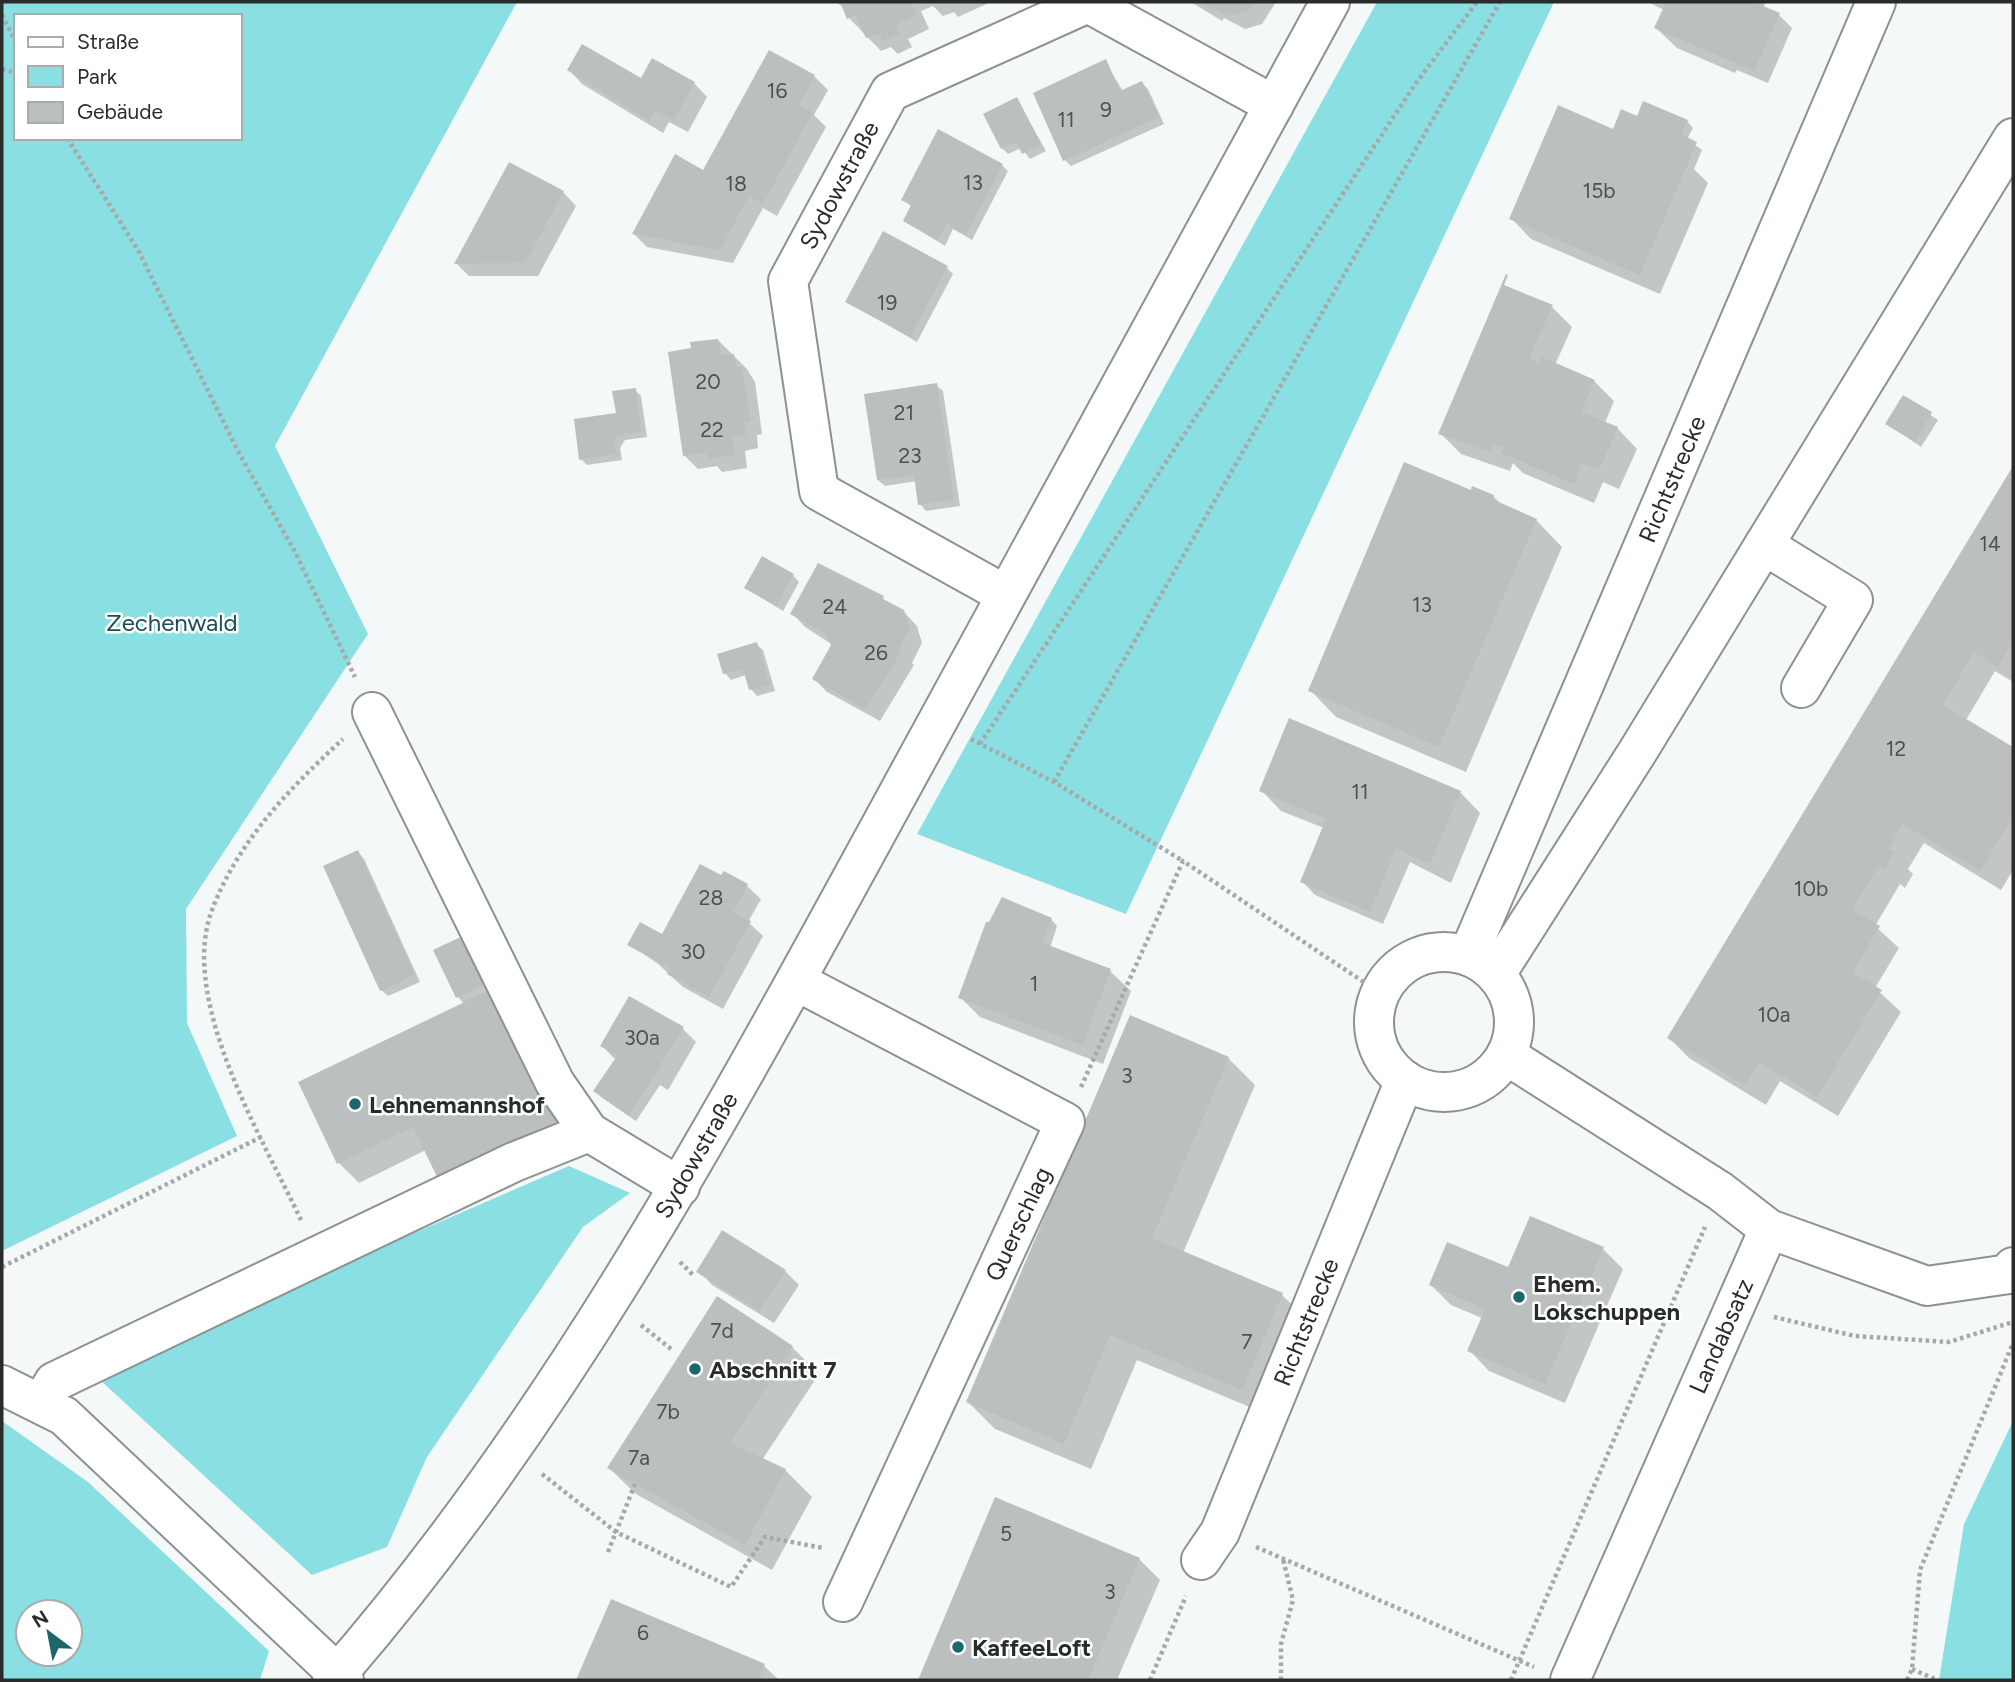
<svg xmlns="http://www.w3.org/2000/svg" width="2015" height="1682" font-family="Figtree,sans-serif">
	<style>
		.green { fill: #89dfe2; fill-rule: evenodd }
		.shadow { fill: #0003 }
		.building { fill: #bbbfbf }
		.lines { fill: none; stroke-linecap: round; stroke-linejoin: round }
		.minor-casing { stroke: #8d9191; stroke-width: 42 }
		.path { stroke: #a6a9a9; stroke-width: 4.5; stroke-dasharray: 3.5 3.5; stroke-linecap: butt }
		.minor { stroke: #fff; stroke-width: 38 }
		.poi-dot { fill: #1a686b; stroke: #fff; stroke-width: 2.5 }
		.labels { text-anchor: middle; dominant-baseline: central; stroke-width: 5; stroke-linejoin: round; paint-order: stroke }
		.number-label { font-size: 21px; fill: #4e5151 }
		.street-label { font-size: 24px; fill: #2a2c2c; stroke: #fff }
		.park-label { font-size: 24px; fill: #1c4d4f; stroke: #fff }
		.poi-label { font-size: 24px; font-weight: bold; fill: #2a2c2c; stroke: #fff; text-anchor: start }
	</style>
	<rect width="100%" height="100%" fill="#f4f8f8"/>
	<g class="green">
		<path d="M2,2H517L275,446L368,634L186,909L187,1023L237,1136L2,1251ZM16,16H240V138H16Z"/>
		<polygon points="1377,2 1554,2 1126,914 917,834"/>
		<polygon points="569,1166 630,1193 583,1227 427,1457 387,1547 312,1575 99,1379 118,1361"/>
		<path d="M2,1421L88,1482L269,1651L260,1680H2ZM70,1612V1654H28V1612Z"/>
		<polygon points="2013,1421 2013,1680 1939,1680 1964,1524"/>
	</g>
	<g class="shadow">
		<polygon points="835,2 991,2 958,17 954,12 943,16 933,6 921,11 929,29 908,39 912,47 898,54 891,47 881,51 849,18 844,7"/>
		<polygon points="1191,2 1276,2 1262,24 1245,29 1224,18 1222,21"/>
		<polygon points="1648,2 1766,2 1763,8 1779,15 1792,28 1768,83 1737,70 1735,73 1677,48 1656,28 1664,10"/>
		<polygon points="1105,62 1123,91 1142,83 1148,89 1164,124 1071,166 1065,160"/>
		<polygon points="569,70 641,80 694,83 707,97 688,132 669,122 663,133 582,84"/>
		<polygon points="814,76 828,90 814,115 826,127 777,216 763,208 733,263 647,247 634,234"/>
		<polygon points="1017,99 1046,151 1030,159 1021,148 1008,154 1002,148"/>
		<polygon points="1638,118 1687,121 1693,128 1687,139 1702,150 1694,169 1708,183 1660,294 1531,239 1511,218"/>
		<polygon points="1002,165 1008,171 972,240 953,229 945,246 905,221 912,207 903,199"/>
		<polygon points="563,192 576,206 538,276 469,276 456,263"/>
		<polygon points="947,268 953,274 917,342 847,301"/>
		<polygon points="1552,307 1572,327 1555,365 1594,381 1614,401 1605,423 1617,428 1637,449 1619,489 1603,482 1594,503 1523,473 1513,463 1510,471 1461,454 1440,433"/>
		<polygon points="718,340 747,369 755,382 762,434 757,435 758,448 745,451 747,468 722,472 717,466 698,469 684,455 693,350"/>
		<polygon points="936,385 943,391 960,506 926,511 920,504 917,481 885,486 878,480"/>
		<polygon points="635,390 641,396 647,437 625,440 620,448 622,460 587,465 581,459"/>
		<polygon points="1904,397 1938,420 1921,447 1888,424"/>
		<polygon points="2013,471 2013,682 1995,671 1966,720 2013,749 2013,870 2001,890 1924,843 1908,869 1913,874 1905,888 1900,884 1875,926 1899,948 1875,988 1901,1012 1838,1116 1780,1081 1766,1105 1689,1058 1669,1038"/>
		<polygon points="1472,492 1493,496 1502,505 1536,520 1562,547 1466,772 1336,717 1310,690"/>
		<polygon points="793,575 799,582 783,611 746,588"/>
		<polygon points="903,611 917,626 922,643 912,663 914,665 880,721 827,692 814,679 833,645 805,627 792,613"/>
		<polygon points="756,644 763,650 775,691 757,696 751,689 746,675 731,680 725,673"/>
		<polygon points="1261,790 1460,792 1480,813 1451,883 1410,862 1383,924 1315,895 1302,881 1324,828 1281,811"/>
		<polygon points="358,852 364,859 420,982 388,996 381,990"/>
		<polygon points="724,873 747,886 761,899 748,922 763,936 723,1009 683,987 657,963 630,945 662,937"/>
		<polygon points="1051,919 1057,926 1050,948 1110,971 1131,991 1103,1064 980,1017 960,997"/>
		<polygon points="467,936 566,1128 426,1150 359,1183 339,1163 464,1004 458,997 435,951"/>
		<polygon points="683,1029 696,1042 668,1090 660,1085 636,1121 601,1097 616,1060 602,1046"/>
		<polygon points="1228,1058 1255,1085 1183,1253 1282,1295 1309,1321 1269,1415 1137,1360 1091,1469 995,1429 968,1402"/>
		<polygon points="723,1232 785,1271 799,1285 774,1323 712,1285 699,1271"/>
		<polygon points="1603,1249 1623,1269 1565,1403 1489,1371 1469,1350 1482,1318 1451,1305 1431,1285"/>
		<polygon points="717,1299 792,1347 819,1374 762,1460 785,1470 812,1497 772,1570 636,1494 609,1468"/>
		<polygon points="996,1499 1139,1559 1160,1580 1117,1680 919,1680"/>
		<polygon points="612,1601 764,1666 779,1680 578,1680"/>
	</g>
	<g class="building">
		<polygon points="840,2 911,2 917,15 896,25 900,33 883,41 879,33 866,38 855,15 847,19"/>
		<polygon points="1196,2 1255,2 1248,11 1230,16"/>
		<polygon points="1666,2 1753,2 1780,13 1754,71 1654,28"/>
		<polygon points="582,44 641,78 652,58 695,82 674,120 655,110 649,121 567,70"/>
		<polygon points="769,50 815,75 799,105 813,112 763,204 749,196 720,250 632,234 675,154 703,170"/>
		<polygon points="1106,59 1120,91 1142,81 1159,117 1063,161 1033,93"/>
		<polygon points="1017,97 1041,144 1022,154 1016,142 1001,149 983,114"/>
		<polygon points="1643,101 1688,120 1681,134 1697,142 1640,275 1509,219 1558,105 1613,129 1621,109 1637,116"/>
		<polygon points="938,129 1003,164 966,235 947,224 938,241 903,221 911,205 901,200"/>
		<polygon points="509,162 564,191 535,245 525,263 454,264"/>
		<polygon points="883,231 948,266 910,337 845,302"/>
		<polygon points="1506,274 1508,275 1504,285 1553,305 1529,358 1539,363 1542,357 1595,380 1581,412 1618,427 1599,470 1582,463 1574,484 1501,453 1504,448 1493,444 1490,452 1438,434"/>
		<polygon points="718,339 721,355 734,354 736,367 742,367 750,421 744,422 746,435 732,437 735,455 707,459 706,453 683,456 668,352 691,348 690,342"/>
		<polygon points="937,383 954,500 918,505 914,475 877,480 864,394"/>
		<polygon points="636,388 641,432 618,435 614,441 617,454 579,460 574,419 616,413 612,391"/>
		<polygon points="1903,395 1932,412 1915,442 1885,424"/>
		<polygon points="1404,462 1471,490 1472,486 1494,495 1492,499 1537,519 1439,747 1308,691"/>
		<polygon points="2013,466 2013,642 1998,667 1974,652 1943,705 2013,747 2013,817 1980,871 1903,824 1888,849 1894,852 1884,869 1879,865 1852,910 1880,926 1852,972 1882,990 1817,1097 1759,1062 1745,1086 1667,1038"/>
		<polygon points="762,556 794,574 776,606 744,588"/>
		<polygon points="818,563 884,596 883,599 904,610 910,629 899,648 902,650 866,709 812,679 831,645 826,634 790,614"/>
		<polygon points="757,642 770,685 749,690 743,669 723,674 717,654"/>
		<polygon points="1289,718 1461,791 1430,864 1396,849 1370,912 1300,882 1326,819 1259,791"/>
		<polygon points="358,850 415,975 380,991 323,866"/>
		<polygon points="700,864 721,875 724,871 748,884 733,912 751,921 709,997 667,974 670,968 627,945 640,922 662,934"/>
		<polygon points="1002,897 1052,918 1043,943 1111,969 1083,1045 958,998 986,922 989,922"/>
		<polygon points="467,934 490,982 456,998 433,950"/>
		<polygon points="496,987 561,1122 439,1181 413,1127 337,1164 298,1082"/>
		<polygon points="629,996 684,1027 629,1116 593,1091 617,1056 600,1046"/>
		<polygon points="1130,1015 1229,1057 1152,1238 1283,1293 1242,1390 1110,1335 1064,1444 966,1402"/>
		<polygon points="1530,1216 1604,1247 1545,1384 1467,1351 1485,1309 1429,1285 1447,1242 1508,1267"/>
		<polygon points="722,1230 786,1270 760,1311 696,1272"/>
		<polygon points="717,1296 793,1346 730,1443 786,1469 745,1545 607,1468"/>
		<polygon points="995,1497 1140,1558 1088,1680 918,1680"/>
		<polygon points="611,1599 765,1664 759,1680 576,1680"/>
	</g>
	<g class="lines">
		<defs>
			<g id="minor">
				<polyline points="1764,545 1853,600 1801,688"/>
				<polyline points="1006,595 819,491 788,281 890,92 1088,3 1274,105"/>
				<polyline points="372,712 555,1083 589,1132 680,1187"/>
				<circle cx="1444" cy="1022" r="70"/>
				<polyline points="1468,956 1876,2"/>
				<polyline points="1496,974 1638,751 2013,138"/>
				<polyline points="796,981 1065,1122 843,1602"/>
				<polyline points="1506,1055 1720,1191 1769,1229 1927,1286 2009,1274 2013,1267"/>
				<polyline points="2,1385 64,1416 344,1680"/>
				<polyline points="41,1404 54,1382 514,1162 589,1132"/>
				<polyline points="1201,1560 1220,1532 1405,1080"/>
				<path d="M332,1680C548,1433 707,1143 864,856C1020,572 1174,286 1330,2"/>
				<polyline points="1570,1680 1769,1229"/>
			</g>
		</defs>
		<use href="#minor" class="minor-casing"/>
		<g class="path">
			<polyline points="2,15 16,43"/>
			<polyline points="2,69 16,73"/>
			<polyline points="67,138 138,250 240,455 294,550 355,677"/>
			<polyline points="971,739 1054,782 1183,861"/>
			<polyline points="980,744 1416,83 1477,2"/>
			<polyline points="1054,782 1500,2"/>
			<polyline points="1081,1087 1183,861 1380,993"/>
			<path d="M301,1220C263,1139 178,1000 212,910C238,841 290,788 343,739"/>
			<polyline points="680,1262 693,1275"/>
			<polyline points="2,1267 261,1137"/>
			<polyline points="1774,1317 1855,1336 1949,1342 2013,1322"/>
			<polyline points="641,1325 671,1349"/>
			<polyline points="542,1474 616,1532 731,1587 765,1537 823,1548"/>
			<polyline points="1256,1547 1534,1667"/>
			<polyline points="608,1552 635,1484"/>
			<polyline points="1912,1669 1937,1680"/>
			<polyline points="1150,1680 1186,1596"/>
			<polyline points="1281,1680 1281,1644 1293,1600 1283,1559"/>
			<polyline points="1511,1680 1705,1227"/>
			<polyline points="1907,1680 1912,1669 1920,1570 2013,1343"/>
		</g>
		<use href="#minor" class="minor"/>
	</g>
	<g class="poi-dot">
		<circle cx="355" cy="1104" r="7"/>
		<circle cx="1519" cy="1297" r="7"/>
		<circle cx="695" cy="1369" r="7"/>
		<circle cx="958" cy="1647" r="7"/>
	</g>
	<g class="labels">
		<g class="number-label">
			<text x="777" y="90">16</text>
			<text x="1106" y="109">9</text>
			<text x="1066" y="119">11</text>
			<text x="973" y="182">13</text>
			<text x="736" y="183">18</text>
			<text x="1599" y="190">15b</text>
			<text x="887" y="302">19</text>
			<text x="708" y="381">20</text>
			<text x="904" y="412">21</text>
			<text x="712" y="429">22</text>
			<text x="910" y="455">23</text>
			<text x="1990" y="543">14</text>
			<text x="1422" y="604">13</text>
			<text x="835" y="606">24</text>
			<text x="876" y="652">26</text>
			<text x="1896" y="748">12</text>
			<text x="1360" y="791">11</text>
			<text x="1811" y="888">10b</text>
			<text x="711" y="897">28</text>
			<text x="693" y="951">30</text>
			<text x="1034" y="983">1</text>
			<text x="1774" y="1014">10a</text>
			<text x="642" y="1037">30a</text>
			<text x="1127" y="1075">3</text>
			<text x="722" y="1330">7d</text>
			<text x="1247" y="1341">7</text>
			<text x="668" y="1411">7b</text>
			<text x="639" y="1457">7a</text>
			<text x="1006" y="1533">5</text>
			<text x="1110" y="1591">3</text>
			<text x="643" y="1632">6</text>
		</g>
		<g class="street-label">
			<text transform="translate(839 185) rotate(-62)">Sydowstraße</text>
			<text transform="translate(1672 479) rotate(-67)">Richtstrecke</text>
			<text transform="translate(696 1155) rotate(-60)">Sydowstraße</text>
			<text transform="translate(1018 1224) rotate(-65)">Querschlag</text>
			<text transform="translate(1306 1322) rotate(-68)">Richtstrecke</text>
			<text transform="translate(1721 1336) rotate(-66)">Landabsatz</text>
		</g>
		<g class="park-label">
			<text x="172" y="622">Zechenwald</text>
		</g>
		<g class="poi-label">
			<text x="369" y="1104">Lehnemannshof</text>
			<text x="1533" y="1283">Ehem.<tspan x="1533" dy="28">Lokschuppen</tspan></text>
			<text x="709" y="1369">Abschnitt 7</text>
			<text x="972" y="1647">KaffeeLoft</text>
		</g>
	</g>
	<rect width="2015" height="1682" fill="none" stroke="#2a2c2c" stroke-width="7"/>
	<rect x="14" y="14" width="228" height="126" fill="#ffffff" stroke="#aaabab" stroke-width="2"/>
	<rect x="28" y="37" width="35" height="10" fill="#ffffff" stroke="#aaabab" stroke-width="2"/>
	<text x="77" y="49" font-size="21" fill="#2a2c2c">Straße</text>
	<rect x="28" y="66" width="35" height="21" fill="#89dfe2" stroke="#aaabab" stroke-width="2"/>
	<text x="77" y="84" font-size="21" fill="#2a2c2c">Park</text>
	<rect x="28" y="102" width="35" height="21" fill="#bbbfbf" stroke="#aaabab" stroke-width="2"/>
	<text x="77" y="119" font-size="21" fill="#2a2c2c">Gebäude</text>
	<g transform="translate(49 1633) rotate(328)"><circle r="33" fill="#ffffff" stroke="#aaabab" stroke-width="2"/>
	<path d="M0-5L12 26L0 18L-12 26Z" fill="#1a686b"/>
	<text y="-10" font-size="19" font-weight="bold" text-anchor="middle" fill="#2a2c2c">N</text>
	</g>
</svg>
